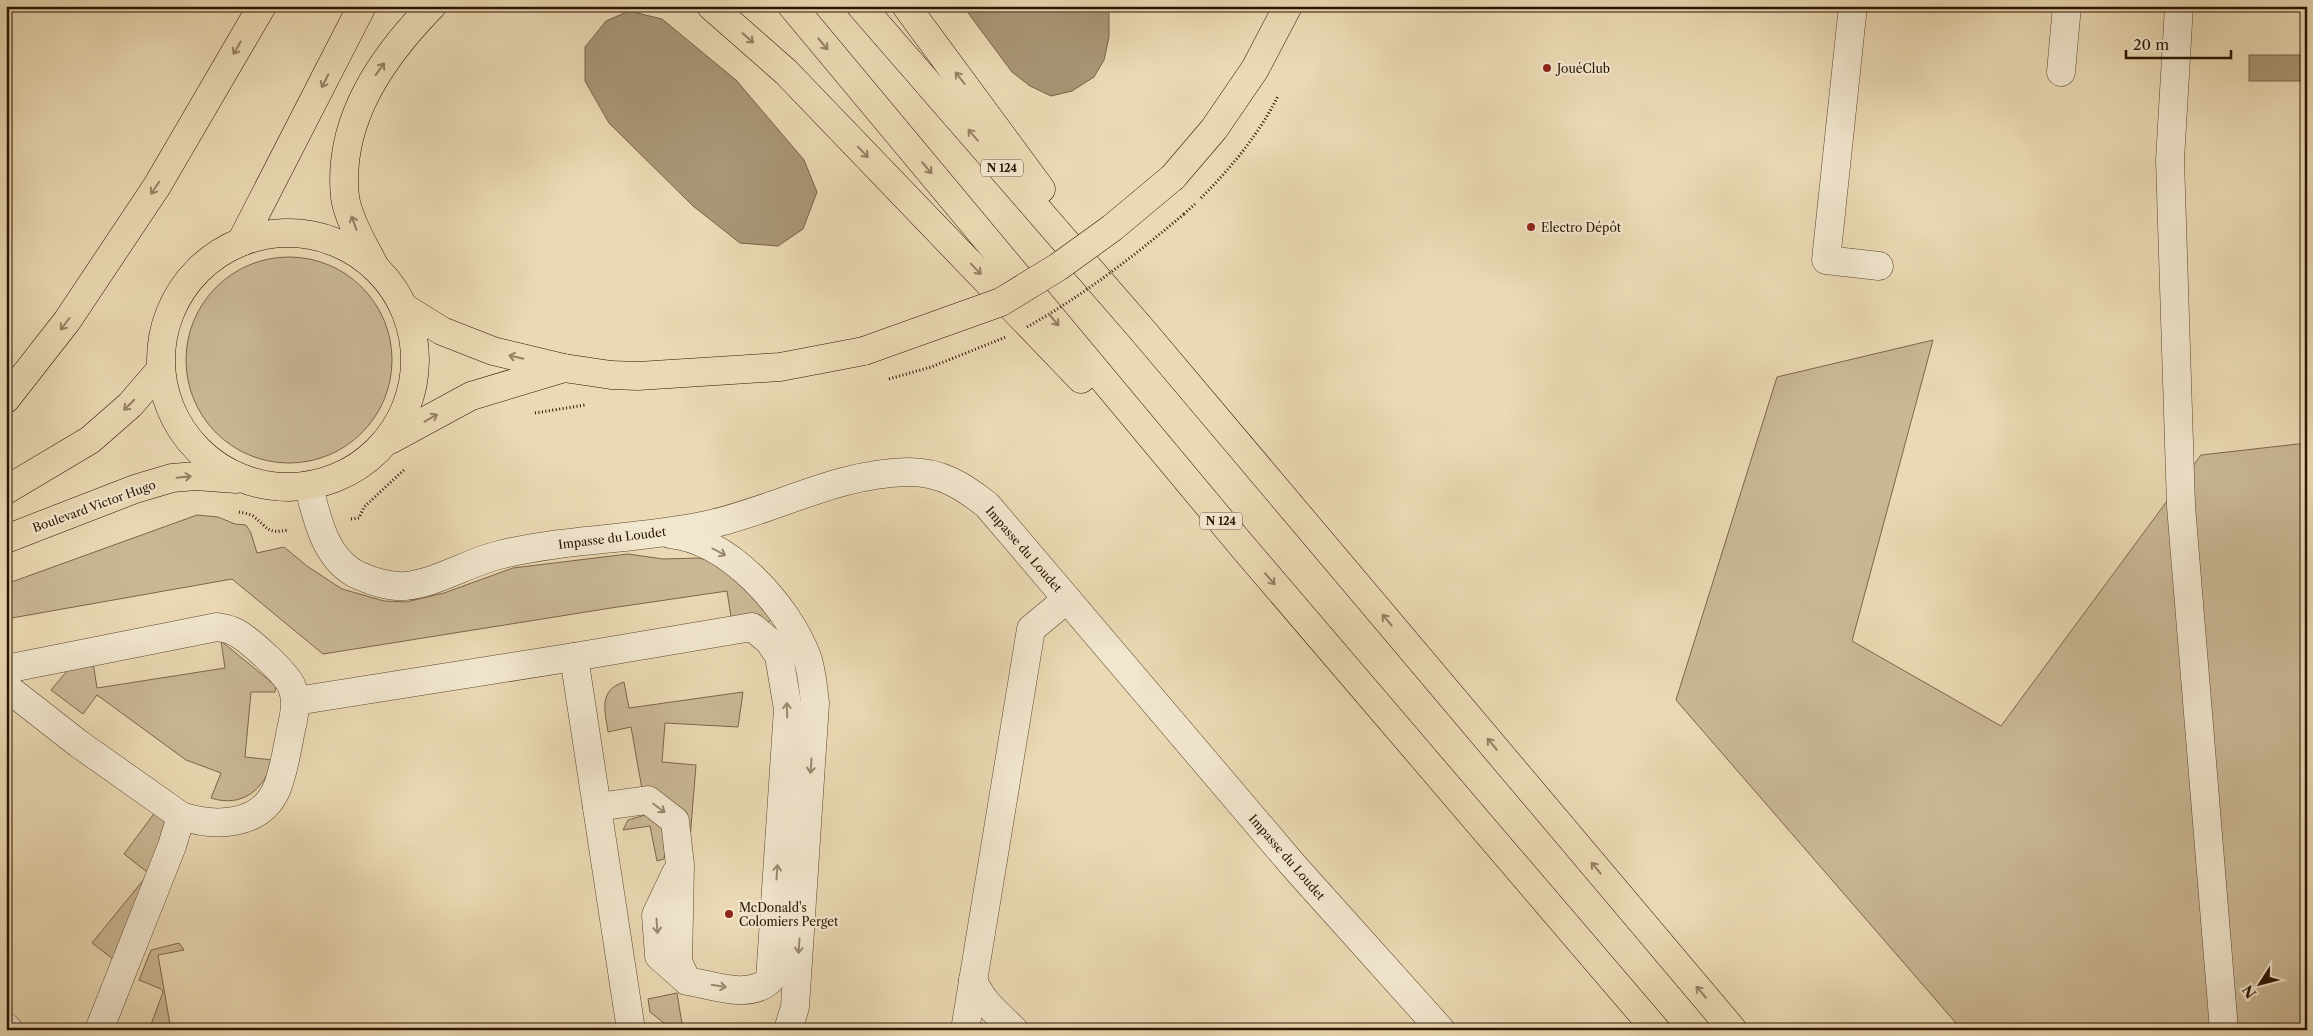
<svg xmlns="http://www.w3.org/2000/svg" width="2313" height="1036" font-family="'Libre Caslon Text',serif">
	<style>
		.green { fill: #cab895; stroke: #7a664a }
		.water { fill: #a99676; stroke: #776247 }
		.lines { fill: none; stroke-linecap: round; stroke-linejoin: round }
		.minor-casing { stroke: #5b452d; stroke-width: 29 }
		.major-casing { stroke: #2b1400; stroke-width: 29 }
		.highway-casing { stroke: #2b1400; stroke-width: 29 }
		.path { stroke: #2b1400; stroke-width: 3; stroke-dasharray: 1 2.5; stroke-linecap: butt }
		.minor { stroke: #f1e6ce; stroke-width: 28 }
		.major { stroke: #ead9b3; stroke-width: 28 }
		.highway { stroke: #ead9b3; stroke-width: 28 }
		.major-bridge-casing { stroke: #2b1400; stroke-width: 29; stroke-linecap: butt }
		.path-bridge { stroke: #2b1400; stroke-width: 3; stroke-dasharray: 1 2.5; stroke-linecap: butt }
		.major-bridge { stroke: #ead9b3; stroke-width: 28 }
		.oneway { stroke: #948062 }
		.oneway2 { stroke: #988871 }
		.poi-dot { fill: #8f2418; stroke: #f1e6ce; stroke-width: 2 }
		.labels { text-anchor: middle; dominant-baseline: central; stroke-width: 4.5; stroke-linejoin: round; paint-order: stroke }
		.shield { fill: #f1e6ce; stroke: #66533e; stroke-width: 1 }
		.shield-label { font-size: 11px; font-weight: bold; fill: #2b1400 }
		.poi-label { font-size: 12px; fill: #2b1400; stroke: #f1e6ce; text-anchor: start }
		.street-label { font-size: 12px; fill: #2b1400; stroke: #f1e6ce }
	</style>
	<rect width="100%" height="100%" fill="#ead9b3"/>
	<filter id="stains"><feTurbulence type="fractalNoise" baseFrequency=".004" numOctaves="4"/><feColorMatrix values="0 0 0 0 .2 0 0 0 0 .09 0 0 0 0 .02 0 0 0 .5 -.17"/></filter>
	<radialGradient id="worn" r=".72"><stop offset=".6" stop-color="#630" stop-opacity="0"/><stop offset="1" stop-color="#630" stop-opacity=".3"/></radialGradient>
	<g class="green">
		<circle cx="289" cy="360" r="103"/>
		<polygon points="1933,340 1852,641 2001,726 2201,455 2307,443 2307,1030 1962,1030 1676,700 1777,377"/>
		<polygon points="197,515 218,517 235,524 246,525 251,533 257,553 284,547 307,566 342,589 384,601 406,602 444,593 513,568 628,554 663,559 699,558 718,563 775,618 765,624 731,617 727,591 611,608 323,654 232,579 6,619 6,584"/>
		<path d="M221,641L276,686L275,692H251L245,757L273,760C264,790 242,808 211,798L221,773L186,760L97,695L83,714L51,690L73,664L93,662L97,688L225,668Z"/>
		<path d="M624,682L629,708L743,692L738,727L665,723L662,762L696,765L690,839L642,789L631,727L608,732C605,711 598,690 624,682Z"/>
		<path d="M156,811C159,814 163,816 164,820C167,831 151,860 147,872L124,854Z"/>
		<polygon points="649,814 663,823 666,842 664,859 657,861 650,826 623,830 628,820"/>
		<polygon points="145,878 113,959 92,943"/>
		<polygon points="179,943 184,950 158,955 171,1030 149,1030 163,992 161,989 139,980 151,950"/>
		<polygon points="677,993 683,1030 673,1030 650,1012 648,999"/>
	</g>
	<g class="water">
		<polygon points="963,6 1109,6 1109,37 1104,60 1094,77 1072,91 1051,96 1030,86 1012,72"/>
		<polygon points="629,11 662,19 736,80 804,160 817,192 803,229 778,246 740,243 693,206 609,123 585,81 585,47 606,21"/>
		<rect x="2249" y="55" width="52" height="26"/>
	</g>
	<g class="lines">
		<defs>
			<g id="minor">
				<polyline points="1853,6 1826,260 1879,266"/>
				<polyline points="2179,6 2170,160 2181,506 2224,1030"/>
				<polyline points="2061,72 2067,6"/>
				<path d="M309,487C317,520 326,561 360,576C373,582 391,587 405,586C435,584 469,562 499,555C567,538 638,540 707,525C776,510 836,473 909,472C941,472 963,486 987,505L1293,865L1441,1030"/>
				<path d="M670,534C729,540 787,605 807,657C812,671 813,688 815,703L795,1007L788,1030"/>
				<path d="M574,657L752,627L769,641L779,656L788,709L770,980C749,1000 713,985 687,981L678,962L680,865L675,821L648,800L597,807"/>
				<path d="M6,669L217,627C223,628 230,629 235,632C249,639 287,674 292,687C299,705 292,722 289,740C286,756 283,773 277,788C261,827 214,827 181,816L79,744L6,687"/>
				<polyline points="296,701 574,657 631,1030"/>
				<polyline points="676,873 656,915 659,956 685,979"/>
				<path d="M973,980C981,1001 998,1014 1014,1030"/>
				<polyline points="6,1027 9,1030"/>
				<polyline points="99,1030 172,846 181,816"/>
				<polyline points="965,1030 1031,629 1067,599"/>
			</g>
			<g id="major">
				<polyline points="1173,177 1214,129 1255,69 1288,6"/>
				<circle cx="288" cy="360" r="127"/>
				<polyline points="405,308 442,331 493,351 564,368 611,375 638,376 780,367 864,351"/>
				<polyline points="390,440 471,396 564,368"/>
				<polyline points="6,490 90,440 130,405 161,369"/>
				<polyline points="6,539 135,489 172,478 196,476 236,479"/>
			</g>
			<g id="highway">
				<polyline points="711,6 786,72 1081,379"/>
				<polyline points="792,6 1243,547 1656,1030"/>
				<polyline points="861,6 1143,331 1733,1030"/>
				<polyline points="906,6 1041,189"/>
				<polyline points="241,242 362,6"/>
				<path d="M375,267C365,247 348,219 345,197C337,121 382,57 432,6"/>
				<polyline points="6,399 67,321 157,186 262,6"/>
			</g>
		</defs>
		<use href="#minor" class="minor-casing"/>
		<use href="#major" class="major-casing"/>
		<use href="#highway" class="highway-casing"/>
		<g class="path">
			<path d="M1201,198C1231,168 1259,134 1278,96"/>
			<polyline points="1184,214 1195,204"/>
			<polyline points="535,413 585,405"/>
			<path d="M239,512C244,513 251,514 254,517C269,528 266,534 288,530"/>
			<polyline points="351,519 359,518 364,507 405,469"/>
		</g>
		<use href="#minor" class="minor"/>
		<use href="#major" class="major"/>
		<use href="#highway" class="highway"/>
		<defs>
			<polyline id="major-bridge" points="864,351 1001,302 1058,267 1112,228 1173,177"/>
		</defs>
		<use href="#major-bridge" class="major-bridge-casing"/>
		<g class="path-bridge">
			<path d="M1027,327C1084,295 1134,256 1184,214"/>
			<polyline points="889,379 931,367 1006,337"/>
		</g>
		<use href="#major-bridge" class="major-bridge"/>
	</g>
	<defs><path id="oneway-shaft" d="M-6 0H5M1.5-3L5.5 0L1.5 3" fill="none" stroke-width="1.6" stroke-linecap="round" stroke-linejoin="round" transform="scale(1.25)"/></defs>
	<g class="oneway">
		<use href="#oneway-shaft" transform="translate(748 38) rotate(42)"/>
		<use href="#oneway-shaft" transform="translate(823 44) rotate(50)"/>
		<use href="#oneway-shaft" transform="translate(237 48) rotate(120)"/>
		<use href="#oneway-shaft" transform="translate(380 69) rotate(-54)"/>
		<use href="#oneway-shaft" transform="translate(960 78) rotate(-128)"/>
		<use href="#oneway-shaft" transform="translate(325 81) rotate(117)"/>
		<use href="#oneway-shaft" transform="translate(973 135) rotate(-131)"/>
		<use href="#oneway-shaft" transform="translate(863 152) rotate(46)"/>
		<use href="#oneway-shaft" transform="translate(927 168) rotate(50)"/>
		<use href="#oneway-shaft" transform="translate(155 188) rotate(123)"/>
		<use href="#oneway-shaft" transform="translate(354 223) rotate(-110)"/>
		<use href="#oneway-shaft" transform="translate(976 269) rotate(46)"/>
		<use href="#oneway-shaft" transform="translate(1054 320) rotate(50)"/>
		<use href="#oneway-shaft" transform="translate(65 324) rotate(127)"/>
		<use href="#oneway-shaft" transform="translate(516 357) rotate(-167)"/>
		<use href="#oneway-shaft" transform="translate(129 405) rotate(135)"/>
		<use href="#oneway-shaft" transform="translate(431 418) rotate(-29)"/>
		<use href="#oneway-shaft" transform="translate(184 477) rotate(-6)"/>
		<use href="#oneway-shaft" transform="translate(1270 579) rotate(49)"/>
		<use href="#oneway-shaft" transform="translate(1387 620) rotate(-130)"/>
		<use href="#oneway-shaft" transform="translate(1492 744) rotate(-130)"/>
		<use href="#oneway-shaft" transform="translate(1596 868) rotate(-130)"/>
		<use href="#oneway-shaft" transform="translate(1701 992) rotate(-130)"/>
	</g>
	<g class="oneway2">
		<use href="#oneway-shaft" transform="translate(719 552) rotate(28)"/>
		<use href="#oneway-shaft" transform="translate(787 710) rotate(-92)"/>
		<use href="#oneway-shaft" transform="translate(811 766) rotate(94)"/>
		<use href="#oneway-shaft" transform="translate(659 808) rotate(37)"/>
		<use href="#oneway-shaft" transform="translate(777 872) rotate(-86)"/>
		<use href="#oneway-shaft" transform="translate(657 926) rotate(86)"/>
		<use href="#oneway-shaft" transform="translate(799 946) rotate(94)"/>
		<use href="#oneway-shaft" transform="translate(719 986) rotate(10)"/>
	</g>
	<g class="poi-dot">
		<circle cx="1547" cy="68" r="5"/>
		<circle cx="1531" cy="227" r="5"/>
		<circle cx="729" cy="914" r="5"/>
	</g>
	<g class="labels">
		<g class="shield">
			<rect x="981" y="159.5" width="42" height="17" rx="4"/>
			<rect x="1200" y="512.5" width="42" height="17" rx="4"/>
		</g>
		<g class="shield-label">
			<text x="1002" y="168">N 124</text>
			<text x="1221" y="521">N 124</text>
		</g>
		<g class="poi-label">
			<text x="1557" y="68">JouéClub</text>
			<text x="1541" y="227">Electro Dépôt</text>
			<text x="739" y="907">McDonald's<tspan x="739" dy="14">Colomiers Perget</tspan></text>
		</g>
		<g class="street-label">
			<text transform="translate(94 506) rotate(-20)">Boulevard Victor Hugo</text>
			<text transform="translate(612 538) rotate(-7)">Impasse du Loudet</text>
			<text transform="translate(1024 549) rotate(49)">Impasse du Loudet</text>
			<text transform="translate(1287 857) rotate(49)">Impasse du Loudet</text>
		</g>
	</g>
	<rect width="2313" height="1036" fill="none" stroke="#ead9b3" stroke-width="25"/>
	<rect x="8" y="8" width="2298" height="1021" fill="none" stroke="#2b1400" stroke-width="2.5"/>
	<rect x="12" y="12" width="2288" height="1011" fill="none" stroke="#2b1400"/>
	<g transform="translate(2260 984) rotate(234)" stroke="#f1e6ce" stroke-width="4" paint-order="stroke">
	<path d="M0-4L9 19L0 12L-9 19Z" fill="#2b1400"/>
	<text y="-8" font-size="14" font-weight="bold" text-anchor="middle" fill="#2b1400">N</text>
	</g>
	<path d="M2126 50v8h105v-8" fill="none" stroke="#2b1400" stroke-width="2.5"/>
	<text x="2133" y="50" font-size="15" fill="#2b1400" stroke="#f1e6ce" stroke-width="4" paint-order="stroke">20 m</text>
	<rect width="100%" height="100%" filter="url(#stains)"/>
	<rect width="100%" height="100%" fill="url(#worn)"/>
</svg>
